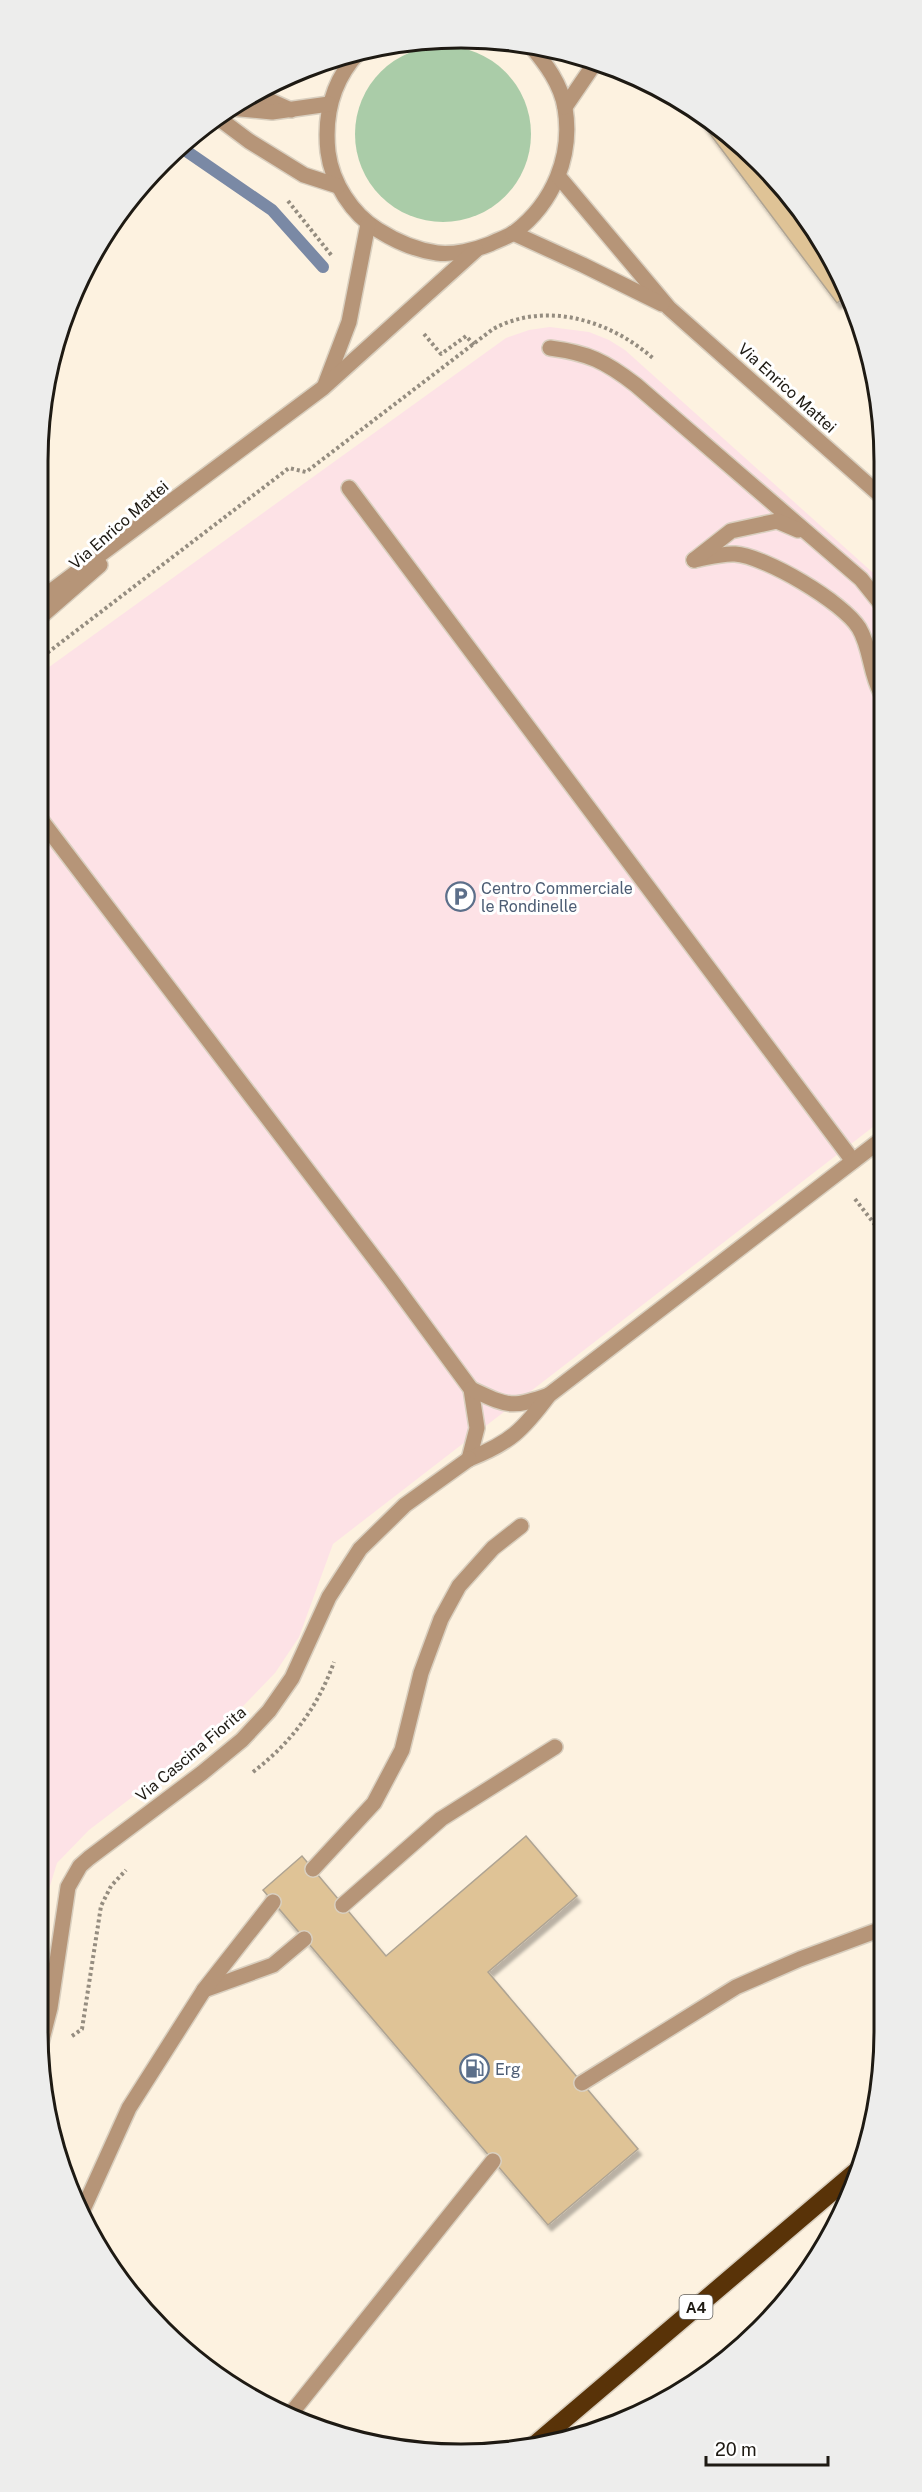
<svg xmlns="http://www.w3.org/2000/svg" width="922" height="2492" font-family="'Public Sans',sans-serif">
	<style>
		.commercial { fill: #fde2e6 }
		.green { fill: #aacca8 }
		.lines { fill: none; stroke-linecap: round; stroke-linejoin: round }
		.stream { stroke: #7a89a5; stroke-width: 12 }
		.building { fill: #dfc396; stroke: #afa493; stroke-width: 1.5; filter: url(#shadow) }
		.service-casing { stroke: #d9cfbf; stroke-width: 18 }
		.minor-casing { stroke: #d9cfbf; stroke-width: 18 }
		.motorway-casing { stroke: #d9cfbf; stroke-width: 21 }
		.path { stroke: #958d80; stroke-width: 4; stroke-dasharray: 3 3; stroke-linecap: butt }
		.service { stroke: #b69578; stroke-width: 15 }
		.minor { stroke: #b69578; stroke-width: 15 }
		.motorway { stroke: #593308; stroke-width: 18 }
		.labels { text-anchor: middle; dominant-baseline: central; stroke-width: 6; stroke-linejoin: round; paint-order: stroke }
		.shield { fill: #fff; stroke: #625f5a; stroke-width: 1.5 }
		.shield-label { font-size: 15px; font-weight: bold; fill: #1e1a13 }
		.street-label { font-size: 16px; fill: #1e1a13; stroke: #fff }
		.service-label { font-size: 16px; fill: #4e5e75; stroke: #fff; text-anchor: start }
		.rim { fill: none; stroke: #1e1a13; stroke-width: 3 }
	</style>
	<defs>
		<filter id="shadow"><feDropShadow dx="3.5" dy="6" stdDeviation="1.5" flood-color="#0004"/></filter>
	</defs>
	<rect width="100%" height="100%" fill="#fdf2e0"/>
	<polygon class="commercial" points="550,327 589,332 609,340 625,350 881,580 882,1120 333,1544 299,1637 275,1673 219,1731 89,1830 57,1863 46,1899 38,1956 38,675 506,338 529,330"/>
	<circle class="green" cx="443" cy="134" r="88"/>
	<g class="lines">
		<polyline class="stream" points="179,146 272,210 323,267"/>
	</g>
	<g class="building">
		<polygon points="689,106 696,109 780,182 849,294 837,303"/>
		<polygon points="526,1836 577,1896 488,1972 638,2149 548,2225 263,1890 302,1856 386,1956"/>
	</g>
	<g class="lines">
		<defs>
			<g id="service">
				<path d="M550,348C588,353 605,361 636,385L861,579L881,604"/>
				<polyline points="349,488 853,1161"/>
				<path d="M694,560C706,558 722,553 735,554C765,556 843,602 859,628C871,648 870,673 881,693"/>
				<polyline points="694,560 731,531 777,521 798,530"/>
				<polyline points="38,816 391,1280 471,1389 477,1428 469,1459"/>
				<path d="M471,1389C508,1406 510,1409 549,1395"/>
				<path d="M469,1459C510,1443 523,1430 549,1395L882,1139"/>
				<polyline points="313,1869 374,1803 402,1750 421,1673 441,1619 459,1586 493,1548 521,1526"/>
				<polyline points="343,1905 441,1819 555,1747"/>
				<polyline points="204,1990 273,1965 304,1939"/>
				<polyline points="582,2083 736,1987 800,1959 884,1928"/>
				<polyline points="81,2214 129,2108 204,1990 273,1902"/>
				<polyline points="289,2416 493,2161"/>
			</g>
			<g id="minor">
				<path d="M359,52C333,80 324,115 328,152C332,183 352,214 378,230C397,242 415,250 437,253C454,255 475,250 490,244C498,240 508,237 515,232C553,203 573,156 565,108C561,84 546,64 530,45"/>
				<polyline points="253,93 291,110"/>
				<polyline points="565,107 595,63"/>
				<polyline points="230,108 272,112 329,104"/>
				<polyline points="217,117 249,141 304,175 338,186"/>
				<polyline points="559,177 669,308 881,496"/>
				<polyline points="513,233 583,265 662,304"/>
				<polyline points="325,385 349,322 368,224"/>
				<polyline points="38,601 323,388 476,250"/>
				<polyline points="38,619 100,565"/>
				<polyline points="40,2047 50,2008 68,1887 80,1866 89,1858 202,1773 242,1740 269,1711 292,1678 329,1597 360,1549 405,1505 469,1459"/>
			</g>
			<polyline id="motorway" points="532,2447 860,2168"/>
		</defs>
		<use href="#service" class="service-casing"/>
		<use href="#minor" class="minor-casing"/>
		<use href="#motorway" class="motorway-casing"/>
		<g class="path">
			<polyline points="288,201 332,256"/>
			<polyline points="424,334 441,354 466,336 474,345"/>
			<path d="M38,660L289,468L306,472L493,329C547,300 611,321 654,359"/>
			<polyline points="855,1199 883,1235"/>
			<path d="M253,1772C291,1743 318,1707 334,1662"/>
			<polyline points="72,2036 82,2029 101,1906 111,1886 126,1870"/>
		</g>
		<use href="#service" class="service"/>
		<use href="#minor" class="minor"/>
		<use href="#motorway" class="motorway"/>
	</g>
	<defs>
		<symbol id="parking-ring" viewBox="-11 -11 22 22"><circle r="9.5" fill="#fff" stroke="#5c6f8a" stroke-width="1.5"/><path d="M-3.5-5.5H1a3.5 3.5 0 0 1 0 7H-1V5.5H-3.5ZM-1-3.4V-.6H.8a1.4 1.4 0 0 0 0-2.8Z" fill="#5c6f8a"/></symbol>
		<symbol id="fuel-ring" viewBox="-11 -11 22 22"><circle r="9.5" fill="#fff" stroke="#5c6f8a" stroke-width="1.5"/><path d="M-5.5-6h7V0h2V4h1.3V-2.5L3-4.5l.8-.8L6-3V5H2.5V1h-1V6h-7ZM-4.2-4.7v3.2H.2V-4.7Z" fill="#5c6f8a"/></symbol>
	</defs>
	<g fill-rule="evenodd">
		<use href="#parking-ring" x="444" y="880" width="33" height="33"/>
		<use href="#fuel-ring" x="458" y="2052" width="33" height="33"/>
	</g>
	<g class="labels">
		<rect class="shield" x="679.5" y="2295" width="33" height="24" rx="4.5"/>
		<g class="shield-label">
			<text x="696" y="2307">A4</text>
		</g>
		<g class="street-label">
			<text transform="translate(787 388) rotate(42)">Via Enrico Mattei</text>
			<text transform="translate(119 525) rotate(-41)">Via Enrico Mattei</text>
			<text transform="translate(191 1754) rotate(-40)">Via Cascina Fiorita</text>
		</g>
		<g class="service-label">
			<text x="481" y="888">Centro Commerciale<tspan x="481" dy="18">le Rondinelle</tspan></text>
			<text x="495" y="2069">Erg</text>
		</g>
	</g>
	<path d="M0 0H922V2492H0ZM461 48H461A413 413 0 0 1 874 461V2031A413 413 0 0 1 461 2444H461A413 413 0 0 1 48 2031V461A413 413 0 0 1 461 48Z" fill="#ededec" fill-rule="evenodd"/>
	<path class="rim" d="M461 48H461A413 413 0 0 1 874 461V2031A413 413 0 0 1 461 2444H461A413 413 0 0 1 48 2031V461A413 413 0 0 1 461 48Z"/>
	<path d="M706 2456v9h122v-9" fill="none" stroke="#1e1a13" stroke-width="3"/>
	<text x="715" y="2456" font-size="18" fill="#1e1a13" stroke="#ffffff" stroke-width="4.5" paint-order="stroke">20 m</text>
</svg>
